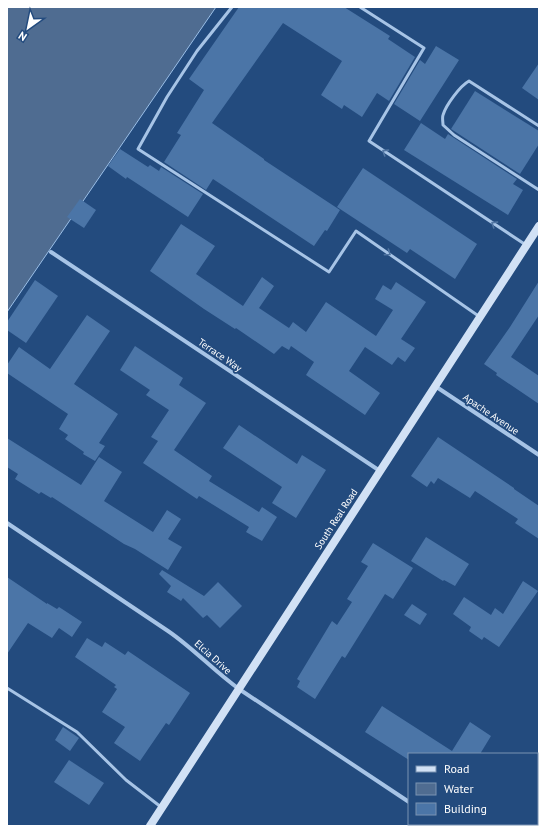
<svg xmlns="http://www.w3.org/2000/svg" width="546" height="833" font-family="'PT Sans',sans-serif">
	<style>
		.water { fill: #4f6c91; stroke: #9bbfe7 }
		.building { fill: #4b75a7 }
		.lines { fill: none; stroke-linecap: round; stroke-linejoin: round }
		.lane { stroke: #a7c4e6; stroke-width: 3 }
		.street { stroke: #a7c4e6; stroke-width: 4 }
		.secondary { stroke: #d1e1f5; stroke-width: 8 }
		.oneway { stroke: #5175a2 }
		.labels { text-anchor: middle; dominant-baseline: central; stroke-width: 3.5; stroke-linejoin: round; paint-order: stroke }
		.street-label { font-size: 10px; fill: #fff; stroke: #234b7e }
	</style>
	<rect width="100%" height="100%" fill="#234b7e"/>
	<polygon class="water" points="7,7 216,7 7,312"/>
	<g class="building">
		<polygon points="239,7 344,7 390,36 388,39 415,57 389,101 377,93 362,117 344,105 342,109 321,95 342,61 283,23 212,123 264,159 264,160 340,210 327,231 325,230 314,246 213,179 206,190 164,162 181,135 177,133 204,90 189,79"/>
		<polygon points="436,46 459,60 420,121 394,104 420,60 425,64"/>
		<polygon points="539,63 539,100 522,88"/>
		<polygon points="475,91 539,131 539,144 520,174 451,129"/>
		<polygon points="421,123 445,139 448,134 517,179 513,184 523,190 508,215 404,150"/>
		<polygon points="120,149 148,167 150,165 159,171 161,167 203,194 188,217 127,177 126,179 108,166"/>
		<polygon points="363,168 477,244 455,279 410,249 407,253 337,207"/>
		<polygon points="80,199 96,210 84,228 67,217"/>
		<polygon points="181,224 215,246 196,274 243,306 262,277 274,286 259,308 289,328 293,322 306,332 326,302 376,336 393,310 375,299 383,285 391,290 396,282 426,302 401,339 415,348 405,362 398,357 392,365 365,347 349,371 380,393 365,415 306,375 314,362 291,346 289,350 282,346 274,354 236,328 235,329 204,309 150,271"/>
		<polygon points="35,280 58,296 26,343 7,330 7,322"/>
		<polygon points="539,281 539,315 511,357 539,376 539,404 496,375 497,373 484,364 510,327"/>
		<polygon points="87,315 110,331 74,384 118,414 99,443 105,446 95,461 83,454 84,452 65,439 68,435 59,429 68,414 7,373 7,365 19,347 50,369"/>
		<polygon points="135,346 183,378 179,385 206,403 174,450 212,476 209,481 259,512 262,507 277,517 262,541 246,532 249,527 199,496 197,499 143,463 158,441 151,437 169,410 146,395 150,390 120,370"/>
		<polygon points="239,425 297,464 302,455 326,470 296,518 272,503 282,487 223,448"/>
		<polygon points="438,437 514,488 514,489 539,506 539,539 515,523 518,519 475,491 470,498 438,478 434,484 431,481 427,487 411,476"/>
		<polygon points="7,438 81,485 99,457 122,472 104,501 153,532 167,510 181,519 168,539 182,547 168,570 135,549 124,544 52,497 51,498 41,492 39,494 15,479 18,474 7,467"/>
		<polygon points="426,537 469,564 455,586 444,580 443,581 411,561"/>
		<polygon points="373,543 413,568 393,599 385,594 345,658 342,656 315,699 297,687 300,681 297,679 332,621 337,625 352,602 347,599 368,566 361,562"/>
		<polygon points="162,570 204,596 218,582 242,606 220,628 207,615 203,618 183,598 181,601 167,592 171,586 159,574"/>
		<polygon points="7,577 47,604 47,603 57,609 59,607 82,622 72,637 59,628 52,638 28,623 7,654"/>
		<polygon points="523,581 538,591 499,647 484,637 482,640 469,631 471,627 453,614 464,597 491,615 495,608 503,614"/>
		<polygon points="412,604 427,614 420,625 404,615"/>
		<polygon points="87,638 102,647 105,642 125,655 128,651 190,693 169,725 166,723 140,761 114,743 125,727 102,712 117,689 114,687 116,685 75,657"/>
		<polygon points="382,706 452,751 470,722 491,736 480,754 409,754 409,760 365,732"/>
		<polygon points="63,727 79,738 70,751 55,740"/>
		<polygon points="69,760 104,783 89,805 54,782"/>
	</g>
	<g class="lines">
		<g class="lane">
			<polyline points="232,7 197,51 167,97 138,149 329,272 356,231 480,317"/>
			<polyline points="360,7 424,48 369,141 526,245"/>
			<path d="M539,126L469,81C460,86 446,105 443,115C442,118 443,122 443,125L454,135L539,190"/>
			<polyline points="7,688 77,732 126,780 161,807"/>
		</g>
		<g class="street">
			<polyline points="51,252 380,471"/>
			<polyline points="435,386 539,455"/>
			<path d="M7,523L168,631C193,648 214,671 239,689L409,802"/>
			<polyline points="441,824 444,826"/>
		</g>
		<polyline class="secondary" points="150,826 539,226"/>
	</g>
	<defs><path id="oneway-chevron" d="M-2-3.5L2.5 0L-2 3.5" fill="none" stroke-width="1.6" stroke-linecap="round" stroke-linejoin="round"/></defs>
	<g class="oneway">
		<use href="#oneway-chevron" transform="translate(385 152) rotate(-147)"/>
		<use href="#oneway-chevron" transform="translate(494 224) rotate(-147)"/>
		<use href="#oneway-chevron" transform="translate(388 253) rotate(35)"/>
	</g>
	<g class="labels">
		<g class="street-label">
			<text transform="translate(220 355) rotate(34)">Terrace Way</text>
			<text transform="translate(491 414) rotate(34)">Apache Avenue</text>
			<text transform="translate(336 519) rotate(-57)">South Real Road</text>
			<text transform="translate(213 657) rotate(42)">Elcia Drive</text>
		</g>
	</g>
	<rect width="546" height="833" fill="none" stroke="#ffffff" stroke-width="16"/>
	<rect x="408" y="753" width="130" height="72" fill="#234b7e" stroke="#7b93b2"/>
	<rect x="416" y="766" width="20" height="6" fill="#d1e1f5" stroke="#7b93b2"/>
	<text x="444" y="773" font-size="12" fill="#ffffff">Road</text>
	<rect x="416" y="783" width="20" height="12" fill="#4f6c91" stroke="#7b93b2"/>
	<text x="444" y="793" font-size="12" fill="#ffffff">Water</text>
	<rect x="416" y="803" width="20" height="12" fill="#4b75a7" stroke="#7b93b2"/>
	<text x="444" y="813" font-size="12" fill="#ffffff">Building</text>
	<g transform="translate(28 28) rotate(213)" stroke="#234b7e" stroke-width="3" paint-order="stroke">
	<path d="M0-3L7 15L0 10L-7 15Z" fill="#ffffff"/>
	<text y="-6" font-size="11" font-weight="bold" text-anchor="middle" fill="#ffffff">N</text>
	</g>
</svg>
